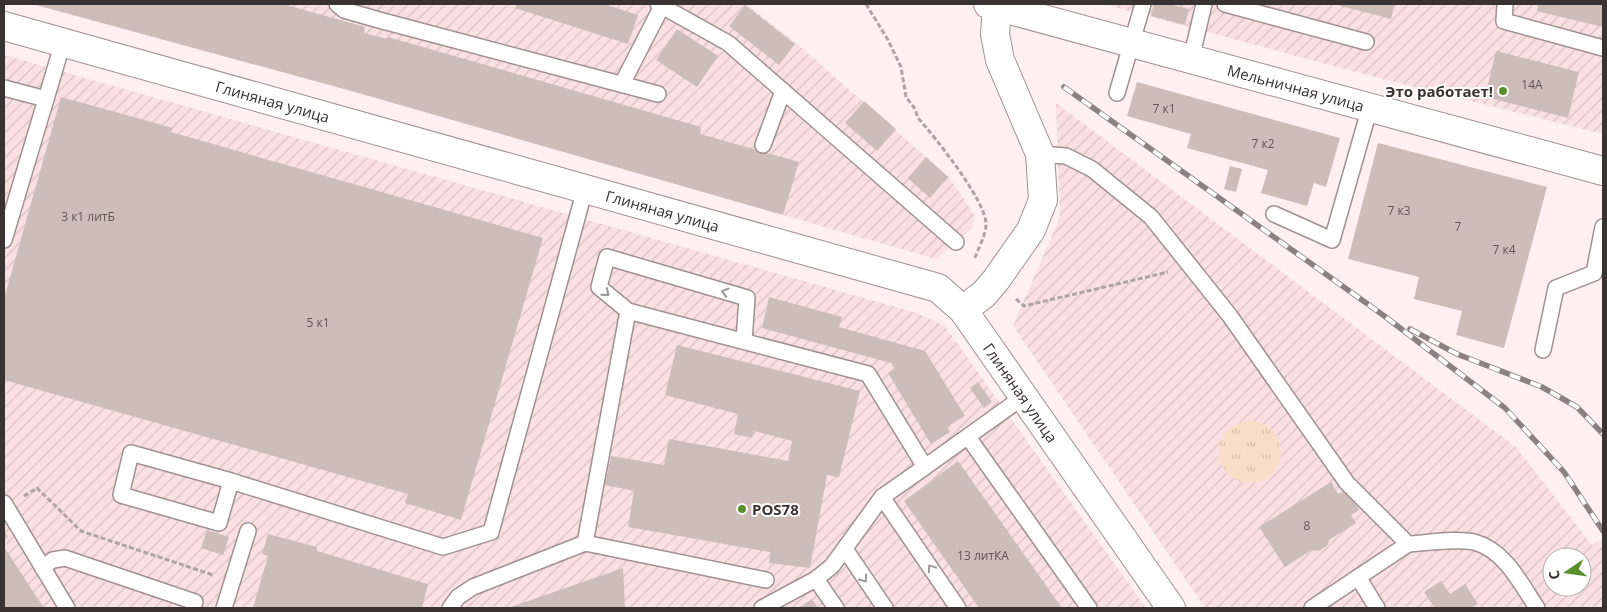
<svg xmlns="http://www.w3.org/2000/svg" width="1607" height="612" font-family="'Open Sans',sans-serif">
	<style>
		.industrial { fill: url(#industrial-furrows); fill-rule: evenodd }
		.grass { fill: url(#grass-tufts) }
		.building { fill: #cdbdb8 }
		.lines { fill: none; stroke-linecap: round; stroke-linejoin: round }
		.lane-casing { stroke: #a09092; stroke-width: 18 }
		.street-casing { stroke: #a09092; stroke-width: 30 }
		.path { stroke: #afa3a5; stroke-width: 3; stroke-dasharray: 5 2.5; stroke-linecap: butt }
		.lane { stroke: #fff; stroke-width: 15 }
		.street { stroke: #fff; stroke-width: 28 }
		.rail-casing { stroke: #8b8182; stroke-width: 5.5 }
		.rail { stroke: #fff; stroke-width: 4; stroke-dasharray: 11; stroke-linecap: butt }
		.oneway { stroke: #9c9899 }
		.poi-dot { fill: #588f2b; stroke: #fff; stroke-width: 2 }
		.labels { text-anchor: middle; dominant-baseline: central; stroke-width: 4; stroke-linejoin: round; paint-order: stroke }
		.number-label { font-size: 12px; fill: #5e5554 }
		.street-label { font-size: 15px; fill: #393233; stroke: #fff }
		.poi-label { font-size: 15px; font-weight: bold; fill: #393233; stroke: #fff; text-anchor: end }
	</style>
	<defs>
		<pattern id="industrial-furrows" width="10" height="10" patternUnits="userSpaceOnUse" patternTransform="scale(1.25)"><rect width="10" height="10" fill="#fbe0e3"/><path d="M-1 1l2-2M0 10L10 0M9 11l2-2" fill="none" stroke="#d8c1c3"/></pattern>
		<pattern id="grass-tufts" width="24" height="20" patternUnits="userSpaceOnUse" patternTransform="scale(1.25)"><rect width="24" height="20" fill="#faddc6"/><path d="M3 7l-1-3M5 7V3M7 7l1-3M15 17l-1-3M17 17v-4M19 17l1-3" fill="none" stroke="#d7beab"/></pattern>
	</defs>
	<rect width="100%" height="100%" fill="#feeff1"/>
	<g class="industrial">
		<polygon points="31,4 746,4 796,43 949,177 975,216 972,228 936,259 348,90"/>
		<polygon points="1103,4 1603,4 1603,134 1378,78"/>
		<polygon points="4,55 917,313 945,326 1146,608 4,608"/>
		<path d="M1056,103L1516,447L1592,545L1603,538V608H1205L1013,326L1060,217ZM1552,557H1582V587H1552Z"/>
	</g>
	<circle class="grass" cx="1250" cy="452" r="31"/>
	<g class="building">
		<polygon points="33,4 283,4 365,27 364,33 387,39 388,37 701,127 700,134 799,162 783,215 348,90"/>
		<polygon points="517,4 604,4 638,15 628,44 515,8"/>
		<polygon points="1154,4 1169,4 1189,9 1185,25 1151,16"/>
		<polygon points="1333,4 1395,4 1391,19"/>
		<polygon points="1538,4 1603,4 1603,27 1537,11"/>
		<polygon points="745,5 795,44 779,65 729,26"/>
		<polygon points="677,29 718,56 697,87 656,60"/>
		<polygon points="1496,51 1579,72 1568,118 1485,97"/>
		<polygon points="1137,82 1340,138 1326,187 1314,183 1307,206 1261,193 1268,170 1187,148 1191,134 1127,116"/>
		<polygon points="61,97 173,128 171,132 543,238 461,520 405,503 408,494 4,380 4,299"/>
		<polygon points="864,101 896,129 877,151 845,123"/>
		<polygon points="1378,143 1547,187 1504,348 1456,335 1462,311 1414,299 1419,277 1348,259"/>
		<polygon points="926,157 948,177 930,198 908,178"/>
		<polygon points="1230,166 1242,169 1236,192 1224,189"/>
		<polygon points="769,297 842,317 839,327 925,351 965,416 947,427 950,432 931,444 888,373 895,369 891,363 762,328"/>
		<polygon points="677,345 860,391 839,477 827,475 810,568 769,563 770,552 628,527 634,491 605,485 611,456 664,465 669,439 788,461 792,441 754,431 752,438 734,434 738,414 665,395"/>
		<polygon points="978,382 992,402 984,408 970,388"/>
		<polygon points="958,461 1062,608 979,608 904,501"/>
		<polygon points="1331,482 1338,494 1346,490 1359,510 1351,515 1356,523 1329,540 1328,545 1319,551 1312,550 1285,567 1259,527"/>
		<polygon points="4,530 8,537 4,540"/>
		<polygon points="207,530 229,537 223,555 201,548"/>
		<polygon points="268,534 317,547 317,551 428,584 422,608 253,608 268,556 262,554"/>
		<polygon points="4,547 44,608 4,608"/>
		<polygon points="623,568 625,608 508,608"/>
		<polygon points="1441,581 1450,594 1465,584 1478,604 1471,608 1435,608 1424,592"/>
		<polygon points="812,599 818,608 798,608"/>
	</g>
	<g class="lines">
		<defs>
			<g id="lane">
				<polyline points="337,4 344,10 379,20 658,94"/>
				<polyline points="658,4 728,43 956,242"/>
				<polyline points="1225,4 1366,42"/>
				<polyline points="1505,4 1504,21 1603,48"/>
				<polyline points="1191,59 1204,4"/>
				<polyline points="622,84 662,6"/>
				<polyline points="4,88 46,99"/>
				<polyline points="1117,93 1143,4"/>
				<polyline points="763,145 783,91"/>
				<path d="M1040,154L1066,156L1092,169L1151,217L1230,316L1347,483L1408,544C1426,543 1457,538 1474,542C1505,550 1521,584 1537,608"/>
				<polyline points="1274,214 1332,240 1370,107"/>
				<polyline points="4,240 63,42"/>
				<polyline points="628,311 599,287 607,257 747,298 744,341"/>
				<polyline points="1543,350 1556,288 1594,273 1603,227"/>
				<polyline points="968,437 1089,608"/>
				<polyline points="231,481 219,523 121,495 131,453 231,481 443,547 491,532 585,189"/>
				<polyline points="882,497 958,608"/>
				<polyline points="4,503 67,608"/>
				<polyline points="585,543 766,580"/>
				<polyline points="845,549 885,608"/>
				<polyline points="42,567 53,560 65,558 195,602"/>
				<polyline points="1358,577 1377,608"/>
				<polyline points="816,579 836,608"/>
				<polyline points="224,608 248,531"/>
				<polyline points="450,608 458,597 473,587 585,543 628,311 868,374 925,467 1023,397"/>
				<polyline points="762,608 816,579 832,566 882,497 925,467"/>
				<polyline points="1312,608 1408,544"/>
			</g>
			<g id="street">
				<path id="s1" d="M988,4L1603,171"/>
				<path id="s2" d="M4,26L938,288L963,310L1171,608"/>
				<polyline points="963,310 984,294 996,280 1031,230 1043,200 1040,154 1000,60 995,34 997,6"/>
			</g>
		</defs>
		<use href="#lane" class="lane-casing"/>
		<use href="#street" class="street-casing"/>
		<g class="path">
			<path d="M866,4L888,40L901,67L906,97L915,109L918,118C935,137 986,201 986,224C986,235 978,249 974,260"/>
			<polyline points="1016,299 1024,306 1168,272"/>
			<polyline points="24,496 37,488 81,531 213,575"/>
		</g>
		<use href="#lane" class="lane"/>
		<use href="#street" class="street"/>
		<defs>
			<g id="rail">
				<polyline points="1064,87 1383,315 1505,408 1564,472 1603,531"/>
				<polyline points="1410,329 1457,354 1542,387 1577,407 1603,434"/>
			</g>
		</defs>
		<use href="#rail" class="rail-casing"/>
		<use href="#rail" class="rail"/>
	</g>
	<defs><path id="oneway-chevron" d="M-2-3.5L2.5 0L-2 3.5" fill="none" stroke-width="1.6" stroke-linecap="round" stroke-linejoin="round" transform="scale(1.25)"/></defs>
	<g class="oneway">
		<use href="#oneway-chevron" transform="translate(725 292) rotate(-164)"/>
		<use href="#oneway-chevron" transform="translate(606 293) rotate(40)"/>
		<use href="#oneway-chevron" transform="translate(931 568) rotate(-124)"/>
		<use href="#oneway-chevron" transform="translate(864 579) rotate(55)"/>
	</g>
	<g class="poi-dot">
		<circle cx="1503" cy="91" r="5"/>
		<circle cx="742" cy="509" r="5"/>
	</g>
	<g class="labels">
		<g class="number-label">
			<text x="1532" y="84">14А</text>
			<text x="1164" y="108">7 к1</text>
			<text x="1263" y="143">7 к2</text>
			<text x="1399" y="210">7 к3</text>
			<text x="88" y="216">3 к1 литБ</text>
			<text x="1458" y="226">7</text>
			<text x="1504" y="249">7 к4</text>
			<text x="318" y="322">5 к1</text>
			<text x="1307" y="525">8</text>
			<text x="983" y="555">13 литКА</text>
		</g>
		<g class="street-label">
			<text stroke="none"><textPath href="#s1" startOffset="319">Мельничная улица</textPath></text>
			<text stroke="none"><textPath href="#s2" startOffset="279">Глиняная улица</textPath></text>
			<text stroke="none"><textPath href="#s2" startOffset="684">Глиняная улица</textPath></text>
			<text stroke="none"><textPath href="#s2" startOffset="1104">Глиняная улица</textPath></text>
		</g>
		<g class="poi-label">
			<text x="1493" y="91">Это работает!</text>
			<text x="752" y="509" text-anchor="start">POS78</text>
		</g>
	</g>
	<rect width="1607" height="612" fill="none" stroke="#393233" stroke-width="10"/>
	<g transform="translate(1567 572) rotate(257)"><circle r="24" fill="#ffffff" stroke="#b0adad"/>
	<path d="M0-4L9 19L0 12L-9 19Z" fill="#588f2b"/>
	<text y="-8" font-size="14" font-weight="bold" text-anchor="middle" fill="#393233">С</text>
	</g>
</svg>
